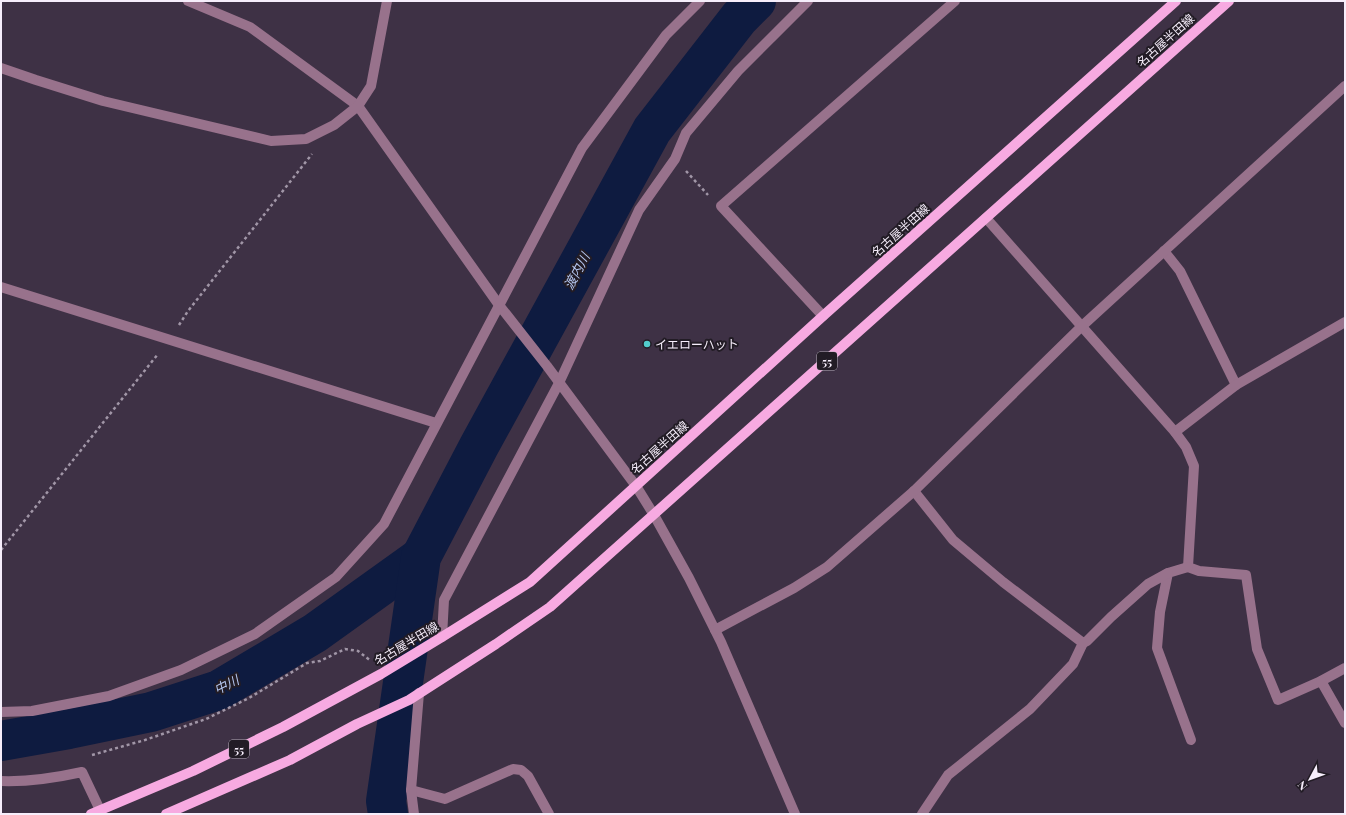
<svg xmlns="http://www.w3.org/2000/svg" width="1346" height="815" font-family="'Playfair Display','Noto Sans JP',serif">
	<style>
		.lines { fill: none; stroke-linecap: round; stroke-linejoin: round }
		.river { stroke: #0e1b40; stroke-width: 40 }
		.path { stroke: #a196a7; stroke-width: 2.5; stroke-dasharray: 3 3; stroke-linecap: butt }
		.minor { stroke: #98728c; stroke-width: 10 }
		.major { stroke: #f7aae1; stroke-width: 10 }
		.poi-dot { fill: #52cdcd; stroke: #221c25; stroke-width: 1.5 }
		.labels { text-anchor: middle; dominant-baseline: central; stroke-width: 4; stroke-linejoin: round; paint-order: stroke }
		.shield { fill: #221c25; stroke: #b6afbb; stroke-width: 1 }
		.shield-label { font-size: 11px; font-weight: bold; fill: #f6eefb }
		.street-label { font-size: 12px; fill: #f6eefb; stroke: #221c25 }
		.poi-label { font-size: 12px; fill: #f6eefb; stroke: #221c25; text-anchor: start }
		.water-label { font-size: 13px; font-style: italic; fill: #b6c8f2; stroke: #221c25 }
	</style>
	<rect width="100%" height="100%" fill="#3e3145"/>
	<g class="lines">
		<g class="river">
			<polyline points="1,741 69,729 151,712 219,690 315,633 421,557"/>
			<polyline points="388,814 386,801 421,557 479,446 652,130 739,18 756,1"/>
		</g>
		<g class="path">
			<polyline points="686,171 708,195"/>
			<polyline points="179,325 188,311 312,154"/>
			<polyline points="1,550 158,354"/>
			<polyline points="92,755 145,740 206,719 249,698 307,663 320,661 345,649 358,651 371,661"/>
		</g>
		<g class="minor">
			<polyline points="188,1 250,27 358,106 499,305 547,366 636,486 654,515 689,578 721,642 795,814"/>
			<polyline points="1,68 36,80 103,101 271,141 306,139 334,125 358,106 371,86 387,1"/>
			<polyline points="986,218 1175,432 1186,447 1194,466 1188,567 1199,571 1246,575 1257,649 1278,700 1321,681 1345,668"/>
			<polyline points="1164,251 1180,271 1236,385"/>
			<polyline points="1,287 436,423"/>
			<polyline points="823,316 721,206 955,1"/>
			<polyline points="1175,432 1236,385 1345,322"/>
			<polyline points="914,491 953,540 1003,582 1083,643 1073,664 1030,709 948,775 922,814"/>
			<polyline points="1188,567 1168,573 1160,612 1157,648 1191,740"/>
			<polyline points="715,630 794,588 827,567 914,491 1081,327 1345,86"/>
			<polyline points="442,637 444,600 559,383 639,210 675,159 686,133 738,71 808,1"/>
			<polyline points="1083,643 1087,641 1111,617 1148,584 1168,573"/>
			<polyline points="1321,681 1345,723"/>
			<polyline points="1,712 32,711 109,696 181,670 255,634 336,577 384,524 582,148 666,35 700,1"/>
			<path d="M1,781C29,782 55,778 82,772L100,810"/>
			<polyline points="411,790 445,799 513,769 521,770 528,776 549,814"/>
			<polyline points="414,814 411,790 419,693"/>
		</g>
		<g class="major">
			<polyline points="91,814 193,771 283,727 381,674 442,637 530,582 823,316 1176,1"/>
			<polyline points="166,814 290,760 357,724 409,700 496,644 550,607 1229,1"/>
		</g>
	</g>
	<circle class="poi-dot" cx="647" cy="344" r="4"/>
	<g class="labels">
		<g class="shield">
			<rect x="817" y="352" width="20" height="18" rx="3"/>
			<rect x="229" y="740" width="20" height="18" rx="3"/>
		</g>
		<g class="shield-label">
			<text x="827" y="361">55</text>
			<text x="239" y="749">55</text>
		</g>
		<g class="street-label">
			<text transform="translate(1165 40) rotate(-42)">名古屋半田線</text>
			<text transform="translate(900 230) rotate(-42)">名古屋半田線</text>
			<text transform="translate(659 447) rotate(-42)">名古屋半田線</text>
			<text transform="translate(406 643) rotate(-31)">名古屋半田線</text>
		</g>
		<g class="poi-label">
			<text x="655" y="344">イエローハット</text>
		</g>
		<g class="water-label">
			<text transform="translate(576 271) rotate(-62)">渡内川</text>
			<text transform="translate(226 684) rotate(-27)">中川</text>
		</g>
	</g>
	<rect width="1346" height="815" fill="none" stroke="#f6eefb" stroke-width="4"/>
	<g transform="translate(1310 779) rotate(229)" stroke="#221c25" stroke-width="3" paint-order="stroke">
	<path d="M0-3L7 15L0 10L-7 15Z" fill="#f6eefb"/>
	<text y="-6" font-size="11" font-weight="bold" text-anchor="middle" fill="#f6eefb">N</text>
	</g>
</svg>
